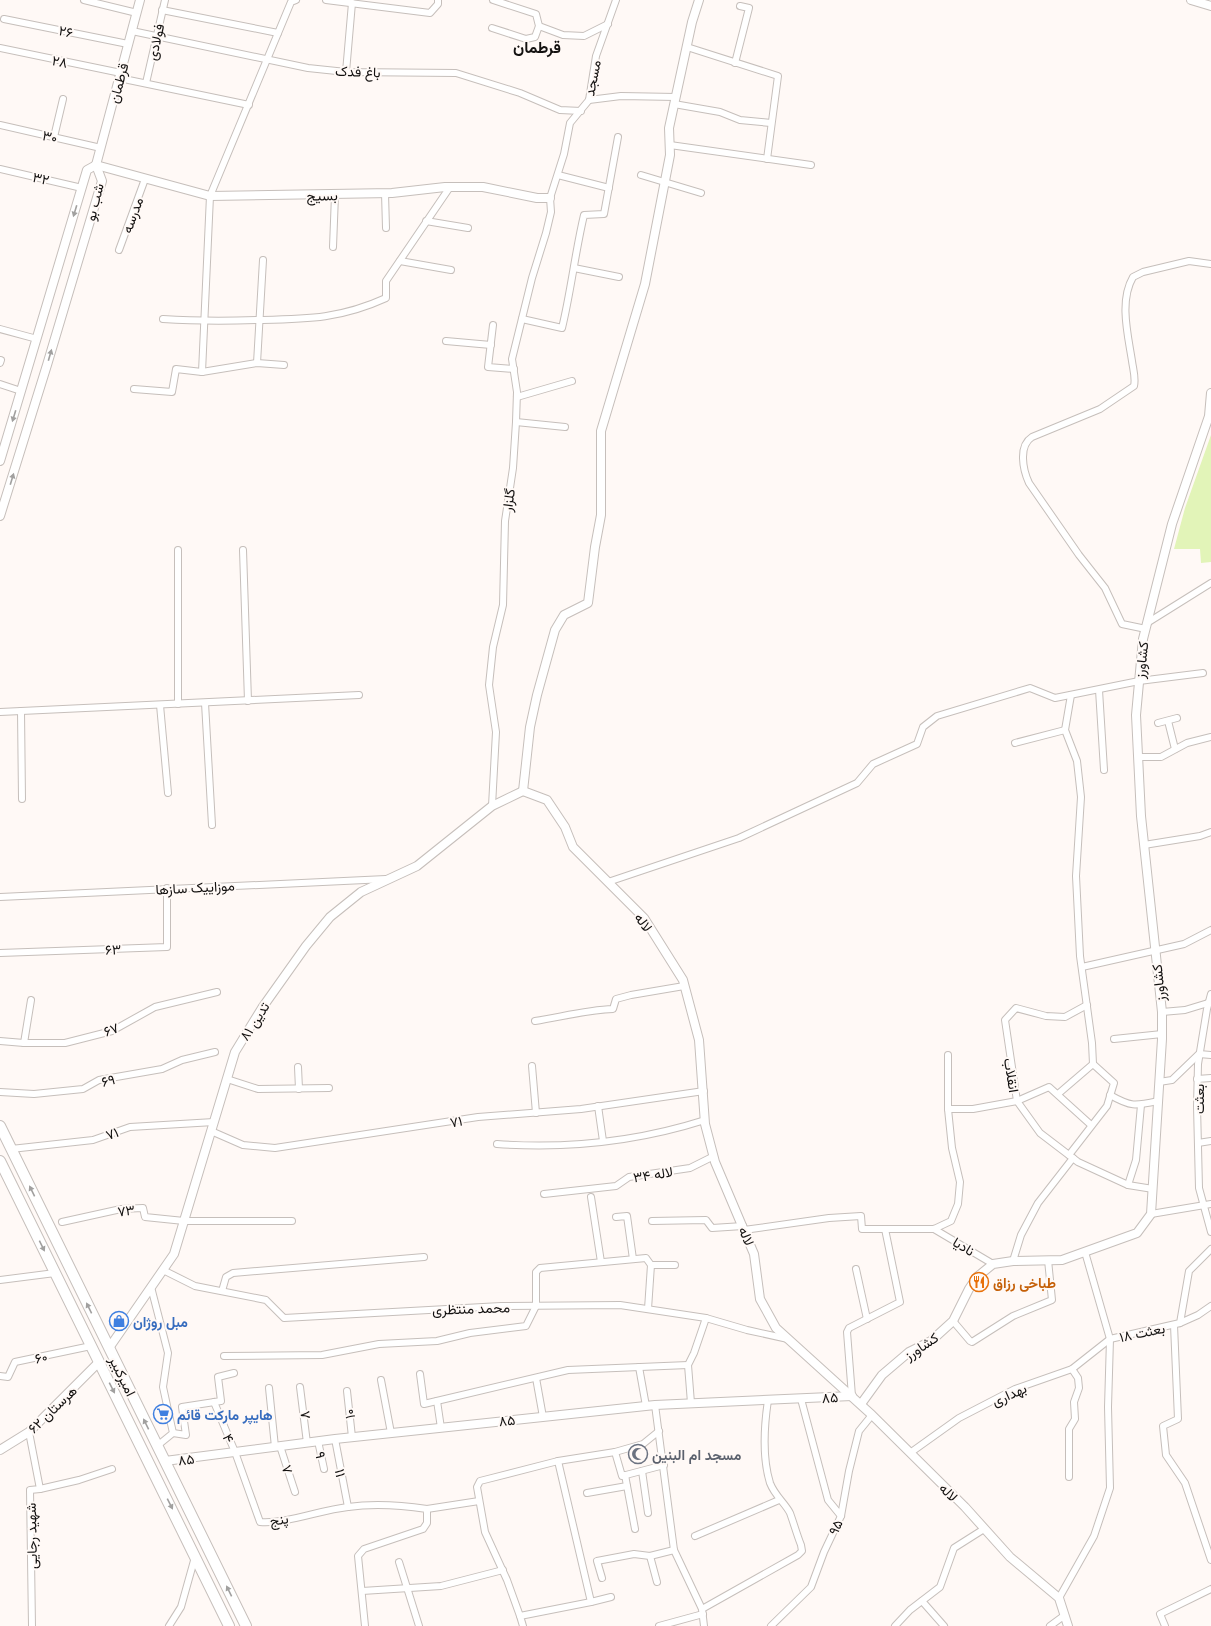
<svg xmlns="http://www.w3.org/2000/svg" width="1211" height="1626" font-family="'Noto Serif',Vazirmatn,serif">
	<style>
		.garden { fill: #e2f4b8 }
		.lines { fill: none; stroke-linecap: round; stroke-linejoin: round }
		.minor-casing { stroke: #c6bfbb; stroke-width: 8 }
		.tertiary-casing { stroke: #c6bfbb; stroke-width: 10 }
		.primary-casing { stroke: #c6bfbb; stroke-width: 12 }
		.minor { stroke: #fff; stroke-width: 6 }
		.tertiary { stroke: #fff; stroke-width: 8 }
		.primary { stroke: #fff; stroke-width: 10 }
		.oneway { fill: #a1a09f }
		.labels { text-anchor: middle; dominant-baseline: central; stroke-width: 4; stroke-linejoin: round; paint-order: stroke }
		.street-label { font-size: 14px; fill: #131110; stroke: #fff9f6 }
		.food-label { font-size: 14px; font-weight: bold; fill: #c56008; stroke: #fff9f6; text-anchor: start }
		.shop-label { font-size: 14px; font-weight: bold; fill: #366cbe; stroke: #fff9f6; text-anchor: start }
		.worship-label { font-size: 14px; font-weight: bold; fill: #5b616d; stroke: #fff9f6; text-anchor: start }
		.quarter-label { font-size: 16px; font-weight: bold; fill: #131110; stroke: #fff9f6 }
	</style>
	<rect width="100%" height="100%" fill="#fff9f6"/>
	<polygon class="garden" points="1211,435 1211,562 1201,563 1200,549 1174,549 1185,508"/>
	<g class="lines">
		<defs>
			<g id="minor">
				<polyline points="84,0 137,13"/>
				<polyline points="326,0 430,13 438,4 438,0"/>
				<polyline points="162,10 278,33"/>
				<polyline points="4,19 128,44"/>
				<polyline points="539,26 563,35 584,36 608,24"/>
				<polyline points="492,28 526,39 535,37 539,26 536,14 493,0"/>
				<polyline points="132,31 308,68 346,72 456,73 520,93 560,110 581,111"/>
				<polyline points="687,47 778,76 767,159"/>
				<polyline points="0,48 121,73"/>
				<polyline points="735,63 749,8 740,6"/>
				<polyline points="346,72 352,3"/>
				<polyline points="119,78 249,105"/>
				<polyline points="146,83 165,0"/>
				<polyline points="589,100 621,96 676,97"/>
				<polyline points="674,104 720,112 740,120 771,123"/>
				<polyline points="0,125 101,148"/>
				<polyline points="54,137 63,99"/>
				<polyline points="670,145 811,165"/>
				<polyline points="0,169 82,188"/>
				<polyline points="558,175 609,188"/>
				<polyline points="641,175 701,193"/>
				<polyline points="385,193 386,228"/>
				<polyline points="426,221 468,228"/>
				<polyline points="333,247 335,195"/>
				<polyline points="119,250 145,179"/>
				<polyline points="400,261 451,270"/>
				<polyline points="574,268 619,277"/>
				<path d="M163,319C194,321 226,321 258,320C307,319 340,319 386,298V281L450,187"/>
				<path d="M522,319L562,328C571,291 575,253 584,215L604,214L618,137"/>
				<polyline points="493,325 488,367 514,369"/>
				<polyline points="0,329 37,339"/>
				<polyline points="446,341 491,345"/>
				<polyline points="0,363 1,360"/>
				<polyline points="257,363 263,260"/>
				<polyline points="202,372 210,196 291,2 296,0"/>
				<polyline points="0,384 21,391"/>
				<polyline points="134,389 172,392 176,369 202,372 257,363 284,365"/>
				<polyline points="517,397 572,381"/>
				<polyline points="516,422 565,427"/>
				<polyline points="178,550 178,704"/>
				<polyline points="243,550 248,701"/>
				<polyline points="1147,623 1211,583"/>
				<path d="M1146,629L1122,624L1105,588L1079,555L1029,483C1023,470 1018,446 1032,437L1100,409L1134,386C1136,378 1133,369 1132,361C1128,335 1119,301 1133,277L1143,272L1189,261L1211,264"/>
				<polyline points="1099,690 1104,770"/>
				<polyline points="205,703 212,825"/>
				<polyline points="160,705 168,793"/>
				<polyline points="21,711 22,799"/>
				<polyline points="0,712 359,695"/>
				<polyline points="1168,721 1175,749"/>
				<polyline points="1158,723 1177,718"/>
				<polyline points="1015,743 1065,730"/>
				<polyline points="1138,757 1161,757 1187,743 1211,737"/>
				<polyline points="492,806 496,732 489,685 493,647 503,605 505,521 513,468 516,422 517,392 512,359 532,278 546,233 551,212 550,198 564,154 570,123 589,100 596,56 616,0"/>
				<polyline points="1144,845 1200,836 1211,832"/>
				<polyline points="608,882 739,838 857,783 873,764 917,744 923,727 937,716 1030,688 1055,698 1139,681 1203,673"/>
				<polyline points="0,897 386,879"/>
				<polyline points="0,953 167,947 167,888"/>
				<polyline points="1082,967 1184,944 1211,930"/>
				<polyline points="1211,994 1207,1009 1198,1064 1197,1106 1199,1188 1211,1232"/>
				<polyline points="1087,1005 1065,1017 1046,1016 1016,1008 1005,1020 1017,1101 1040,1133 1078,1162 1128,1185 1153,1189"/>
				<polyline points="1162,1012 1185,1010 1208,1003"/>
				<path d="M535,1021C561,1017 586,1010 613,1009L616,999L631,995L684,986"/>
				<polyline points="1114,1039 1162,1034"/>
				<polyline points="0,1041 24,1043 65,1043 112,1031 155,1007 217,992"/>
				<polyline points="24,1043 31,1000"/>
				<polyline points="532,1066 536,1113"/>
				<polyline points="298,1067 299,1089"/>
				<polyline points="227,1079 258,1089 329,1088"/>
				<polyline points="1197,1079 1211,1078"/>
				<polyline points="1159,1082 1172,1080 1199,1054 1211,1055"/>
				<polyline points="0,1092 34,1094 83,1089 99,1080 162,1069 182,1060 215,1052"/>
				<polyline points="1058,1094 1093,1064"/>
				<path d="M1110,1095C1131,1107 1135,1106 1158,1101"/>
				<polyline points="598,1106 603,1141"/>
				<polyline points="948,1109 973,1109 1017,1101 1049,1087 1091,1125"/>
				<polyline points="211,1131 243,1145 275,1148 478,1117 581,1109 704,1091"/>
				<polyline points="1198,1143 1211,1141"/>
				<path d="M497,1144C567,1149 639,1141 705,1120"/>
				<polyline points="11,1149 93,1140 130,1127 214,1122"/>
				<polyline points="1069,1155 1107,1106 1114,1083 1093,1064 1092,1043 1080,956 1076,876 1081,797 1077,761 1065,730 1071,695"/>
				<polyline points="1128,1185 1136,1160 1141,1105"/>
				<polyline points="544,1194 616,1186 629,1177 690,1168 714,1156"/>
				<polyline points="591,1197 601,1262"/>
				<polyline points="1151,1214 1211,1204"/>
				<polyline points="616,1217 627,1216 633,1259"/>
				<polyline points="652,1221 706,1220 712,1228 743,1226"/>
				<polyline points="62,1222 121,1209 143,1208 145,1217 184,1221 292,1221"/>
				<polyline points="934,1229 993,1264"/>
				<polyline points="744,1230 829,1218 861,1216 862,1229 934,1229 951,1221 958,1204 960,1182 952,1148 948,1109 948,1055"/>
				<polyline points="1013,1261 1021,1235 1038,1203 1073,1158"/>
				<polyline points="856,1269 867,1319"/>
				<polyline points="163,1270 195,1286 266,1300 284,1318 501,1306 620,1305 706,1318 747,1330 788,1339"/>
				<polyline points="0,1280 55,1273"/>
				<polyline points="151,1287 168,1353 163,1387 173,1433 157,1446"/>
				<polyline points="222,1291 226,1277 233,1273 424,1257"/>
				<polyline points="648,1309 651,1265"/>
				<polyline points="953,1321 970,1341 972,1342 1013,1316 1052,1300 1048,1260"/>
				<polyline points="1180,1323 1198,1315 1211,1306"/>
				<polyline points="1174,1325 1178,1419 1163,1426 1166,1455 1185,1483 1211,1560"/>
				<polyline points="224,1356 322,1355 379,1344 437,1341 470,1333 526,1326 536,1306 536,1272 540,1268 646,1258 651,1265 675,1265"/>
				<polyline points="639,1367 646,1406"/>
				<polyline points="420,1374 424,1404 568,1370 688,1365"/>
				<polyline points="0,1376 8,1377 15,1362 91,1346"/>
				<polyline points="536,1378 543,1417"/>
				<polyline points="381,1380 391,1433"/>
				<polyline points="300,1387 307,1443"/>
				<polyline points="269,1388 275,1447"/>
				<polyline points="347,1391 352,1437"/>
				<polyline points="852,1396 847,1332 849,1328 900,1302 885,1229"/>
				<polyline points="801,1399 828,1500 841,1516"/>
				<polyline points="437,1401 441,1428"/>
				<path d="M214,1402L235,1452L260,1522C287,1524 320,1510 348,1507C374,1503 401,1505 427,1509V1523L423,1529L364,1549L358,1556L365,1626"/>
				<polyline points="691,1403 688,1365 694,1353 706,1318"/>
				<polyline points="655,1405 674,1550 702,1609 704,1626"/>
				<polyline points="29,1432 40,1489 30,1490 32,1626"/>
				<polyline points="173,1433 186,1435 182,1407 221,1401 218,1377 234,1373"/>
				<polyline points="335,1439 348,1507"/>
				<polyline points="318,1441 324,1469"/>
				<polyline points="280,1446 295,1492"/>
				<polyline points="615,1452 622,1476 664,1465"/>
				<polyline points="910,1453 959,1418 1015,1389 1072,1369 1110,1339 1180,1323 1189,1271 1211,1249"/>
				<polyline points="558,1461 591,1602 611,1597"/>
				<polyline points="642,1471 648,1513"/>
				<polyline points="625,1475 635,1529"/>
				<polyline points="1069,1477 1069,1429 1075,1419 1074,1402 1079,1388 1078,1378 1072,1369"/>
				<polyline points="40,1489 79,1480 112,1469"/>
				<polyline points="587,1493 627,1486"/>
				<polyline points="427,1509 479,1501"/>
				<polyline points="695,1536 779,1500"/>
				<polyline points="650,1556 657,1582"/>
				<polyline points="399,1562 419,1626"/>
				<polyline points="602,1578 597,1561 634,1554 650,1556 674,1550"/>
				<polyline points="362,1591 441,1586 503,1570"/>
				<polyline points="1059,1598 1094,1536 1110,1488 1108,1407 1110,1339 1085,1252"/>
				<polyline points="922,1601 944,1626"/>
				<path d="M702,1609L798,1555L802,1551L801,1545C797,1535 794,1524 790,1513C785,1503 775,1496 770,1483C762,1457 764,1427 768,1400"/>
				<polyline points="520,1616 507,1580 485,1532 477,1487 480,1481 558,1461 615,1452 643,1444 659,1431"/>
				<polyline points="169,1626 181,1607 195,1557"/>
				<polyline points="523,1626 520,1616 591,1602"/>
				<polyline points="659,1626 703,1614"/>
				<polyline points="771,1626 811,1587 824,1552 841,1516 849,1471 859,1431 872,1415"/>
				<polyline points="895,1626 910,1610 940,1587 954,1548 984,1529"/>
				<polyline points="1050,1626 1065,1615"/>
				<polyline points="1165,1626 1160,1614 1211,1589"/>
			</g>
			<g id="tertiary">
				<polyline points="1191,0 1211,6"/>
				<polyline points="96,165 210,196 392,193 445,187 483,187 537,198 550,198"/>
				<polyline points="96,165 140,0"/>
				<polyline points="0,461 87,170 96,165"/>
				<polyline points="0,516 47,365 102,181 96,165"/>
				<polyline points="523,791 547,800 565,827 573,847 644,918 683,980 699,1040 705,1124 715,1162 754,1254 760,1299 776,1328 872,1415 965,1507 1010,1557 1059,1598 1068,1626"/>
				<polyline points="523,791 530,727 537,695 555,630 564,615 588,603 595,547 601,515 601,431 645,284 670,155 669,128 692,22 699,0"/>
				<polyline points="109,1348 174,1254 235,1052 262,1008 306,946 330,917 361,892 417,866 492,806 523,791"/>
				<polyline points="861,1404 882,1375 909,1352 931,1341 953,1321 969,1289 977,1277 993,1264 1013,1261 1062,1260 1137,1233 1151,1214 1162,1039 1162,1012 1141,816 1136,715 1143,639 1172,524 1209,416 1211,393"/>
				<polyline points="0,1450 29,1432 99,1362"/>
				<polyline points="165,1461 335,1439 655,1405 852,1396"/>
			</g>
			<g id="primary">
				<polyline points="0,1126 246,1626"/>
				<polyline points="0,1161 229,1626"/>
			</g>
		</defs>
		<use href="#minor" class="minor-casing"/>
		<use href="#tertiary" class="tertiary-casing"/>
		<use href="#primary" class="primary-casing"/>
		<use href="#minor" class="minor"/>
		<use href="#tertiary" class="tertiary"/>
		<use href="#primary" class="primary"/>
	</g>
	<defs><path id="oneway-solid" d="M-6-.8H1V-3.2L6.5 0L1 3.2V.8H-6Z"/></defs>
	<g class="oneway">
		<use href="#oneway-solid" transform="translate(75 211) rotate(107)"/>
		<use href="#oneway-solid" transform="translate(50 355) rotate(-74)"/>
		<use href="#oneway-solid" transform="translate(14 416) rotate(107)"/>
		<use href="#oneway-solid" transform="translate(12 479) rotate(-73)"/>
		<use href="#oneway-solid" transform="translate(32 1191) rotate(-116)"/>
		<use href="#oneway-solid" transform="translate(42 1246) rotate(64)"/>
		<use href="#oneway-solid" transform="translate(89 1308) rotate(-116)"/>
		<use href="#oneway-solid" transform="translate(112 1388) rotate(63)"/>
		<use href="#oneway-solid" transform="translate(146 1424) rotate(-116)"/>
		<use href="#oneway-solid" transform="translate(170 1504) rotate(63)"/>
		<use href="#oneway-solid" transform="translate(229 1591) rotate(-116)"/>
	</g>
	<defs>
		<symbol id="restaurant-ring" viewBox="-11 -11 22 22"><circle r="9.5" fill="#fff9f6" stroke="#e8710a" stroke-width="1.5"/><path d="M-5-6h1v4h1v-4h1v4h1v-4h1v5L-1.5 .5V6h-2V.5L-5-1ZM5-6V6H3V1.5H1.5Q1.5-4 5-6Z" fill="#e8710a"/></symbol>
		<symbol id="shop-ring" viewBox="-11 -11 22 22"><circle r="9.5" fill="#fff9f6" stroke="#3f7fe0" stroke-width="1.5"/><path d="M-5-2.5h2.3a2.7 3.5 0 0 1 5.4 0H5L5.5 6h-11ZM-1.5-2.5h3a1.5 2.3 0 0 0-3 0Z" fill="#3f7fe0"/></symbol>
		<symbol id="supermarket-ring" viewBox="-11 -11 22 22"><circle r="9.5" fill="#fff9f6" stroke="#3f7fe0" stroke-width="1.5"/><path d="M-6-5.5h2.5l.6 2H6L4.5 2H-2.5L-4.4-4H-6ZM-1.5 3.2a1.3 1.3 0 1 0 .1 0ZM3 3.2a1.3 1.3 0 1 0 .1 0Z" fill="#3f7fe0"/></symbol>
		<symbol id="mosque-ring" viewBox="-11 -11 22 22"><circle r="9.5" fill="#fff9f6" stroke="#6b7280" stroke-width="1.5"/><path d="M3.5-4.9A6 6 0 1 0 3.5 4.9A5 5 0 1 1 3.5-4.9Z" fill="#6b7280"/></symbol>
	</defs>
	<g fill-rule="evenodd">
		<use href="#restaurant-ring" x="968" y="1271" width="22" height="22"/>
		<use href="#shop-ring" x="108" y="1310" width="22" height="22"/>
		<use href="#supermarket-ring" x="152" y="1403" width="22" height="22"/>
		<use href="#mosque-ring" x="627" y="1443" width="22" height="22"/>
	</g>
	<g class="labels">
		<g class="street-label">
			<text transform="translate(66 31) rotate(11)">۲۶</text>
			<text transform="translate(155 42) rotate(-77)">فولادی</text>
			<text transform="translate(60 61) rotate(11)">۲۸</text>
			<text transform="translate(358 71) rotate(2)">باغ فدک</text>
			<text transform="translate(592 78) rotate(-79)">مسجد</text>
			<text transform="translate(118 83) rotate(-75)">قرطمان</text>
			<text transform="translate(50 136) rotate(13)">۳۰</text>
			<text transform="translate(41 178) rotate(13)">۳۲</text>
			<text transform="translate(322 195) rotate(-1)">بسیج</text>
			<text transform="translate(94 202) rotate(-76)">شب بو</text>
			<text transform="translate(132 215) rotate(-70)">مدرسه</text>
			<text transform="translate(508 500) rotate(-82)">گلزار</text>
			<text transform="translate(1141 660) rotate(-84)">کشاورز</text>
			<text transform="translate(195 887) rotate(-3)">موزاییک سازها</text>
			<text transform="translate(644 922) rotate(53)">لاله</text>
			<text transform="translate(113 949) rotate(-2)">۶۳</text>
			<text transform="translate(1158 983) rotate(-96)">کشاورز</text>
			<text transform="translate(254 1021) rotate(-57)">تدین ۸۱</text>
			<text transform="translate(111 1029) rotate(-21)">۶۷</text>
			<text transform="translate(1012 1075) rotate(81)">انقلاب</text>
			<text transform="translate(108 1080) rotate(-13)">۶۹</text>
			<text transform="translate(1198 1099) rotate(-90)">بعثت</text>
			<text transform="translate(456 1121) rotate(-9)">۷۱</text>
			<text transform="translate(112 1133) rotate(-20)">۷۱</text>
			<text transform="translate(653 1174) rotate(-9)">لاله ۳۴</text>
			<text transform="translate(126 1210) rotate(-6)">۷۳</text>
			<text transform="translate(747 1236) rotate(68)">لاله</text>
			<text transform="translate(964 1246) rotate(31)">نادیا</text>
			<text transform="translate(471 1308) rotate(-2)">محمد منتظری</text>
			<text transform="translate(1142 1332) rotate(-12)">بعثت ۱۸</text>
			<text transform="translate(921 1346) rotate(-34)">کشاورز</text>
			<text transform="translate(41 1357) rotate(-12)">۶۰</text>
			<text transform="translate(123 1376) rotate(64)">امیرکبیر</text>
			<text transform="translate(1009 1394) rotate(-24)">بهداری</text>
			<text transform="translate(830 1397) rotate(-3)">۸۵</text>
			<text transform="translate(52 1409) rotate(-44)">هرستان ۶۲</text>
			<text transform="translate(349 1414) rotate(-96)">۱۰</text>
			<text transform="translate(304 1415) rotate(-96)">۸</text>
			<text transform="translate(507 1420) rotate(-6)">۸۵</text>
			<text transform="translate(229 1438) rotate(67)">۴</text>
			<text transform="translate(321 1455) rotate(78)">۹</text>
			<text transform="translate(186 1459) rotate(-7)">۸۵</text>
			<text transform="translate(288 1469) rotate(73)">۷</text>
			<text transform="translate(341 1473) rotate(79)">۱۱</text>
			<text transform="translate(949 1492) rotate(45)">لاله</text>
			<text transform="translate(279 1519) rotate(-9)">پنج</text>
			<text transform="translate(835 1527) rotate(-66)">۹۵</text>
			<text transform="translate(31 1536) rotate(-91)">شهید رجایی</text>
		</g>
		<g class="food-label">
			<text x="993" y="1282">طباخی رزاق</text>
		</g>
		<g class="shop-label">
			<text x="133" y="1321">مبل روژان</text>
			<text x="177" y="1414">هایپر مارکت قائم</text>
		</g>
		<g class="worship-label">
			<text x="652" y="1454">مسجد ام البنین</text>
		</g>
		<g class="quarter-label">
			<text x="537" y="47">قرطمان</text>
		</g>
	</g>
</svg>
